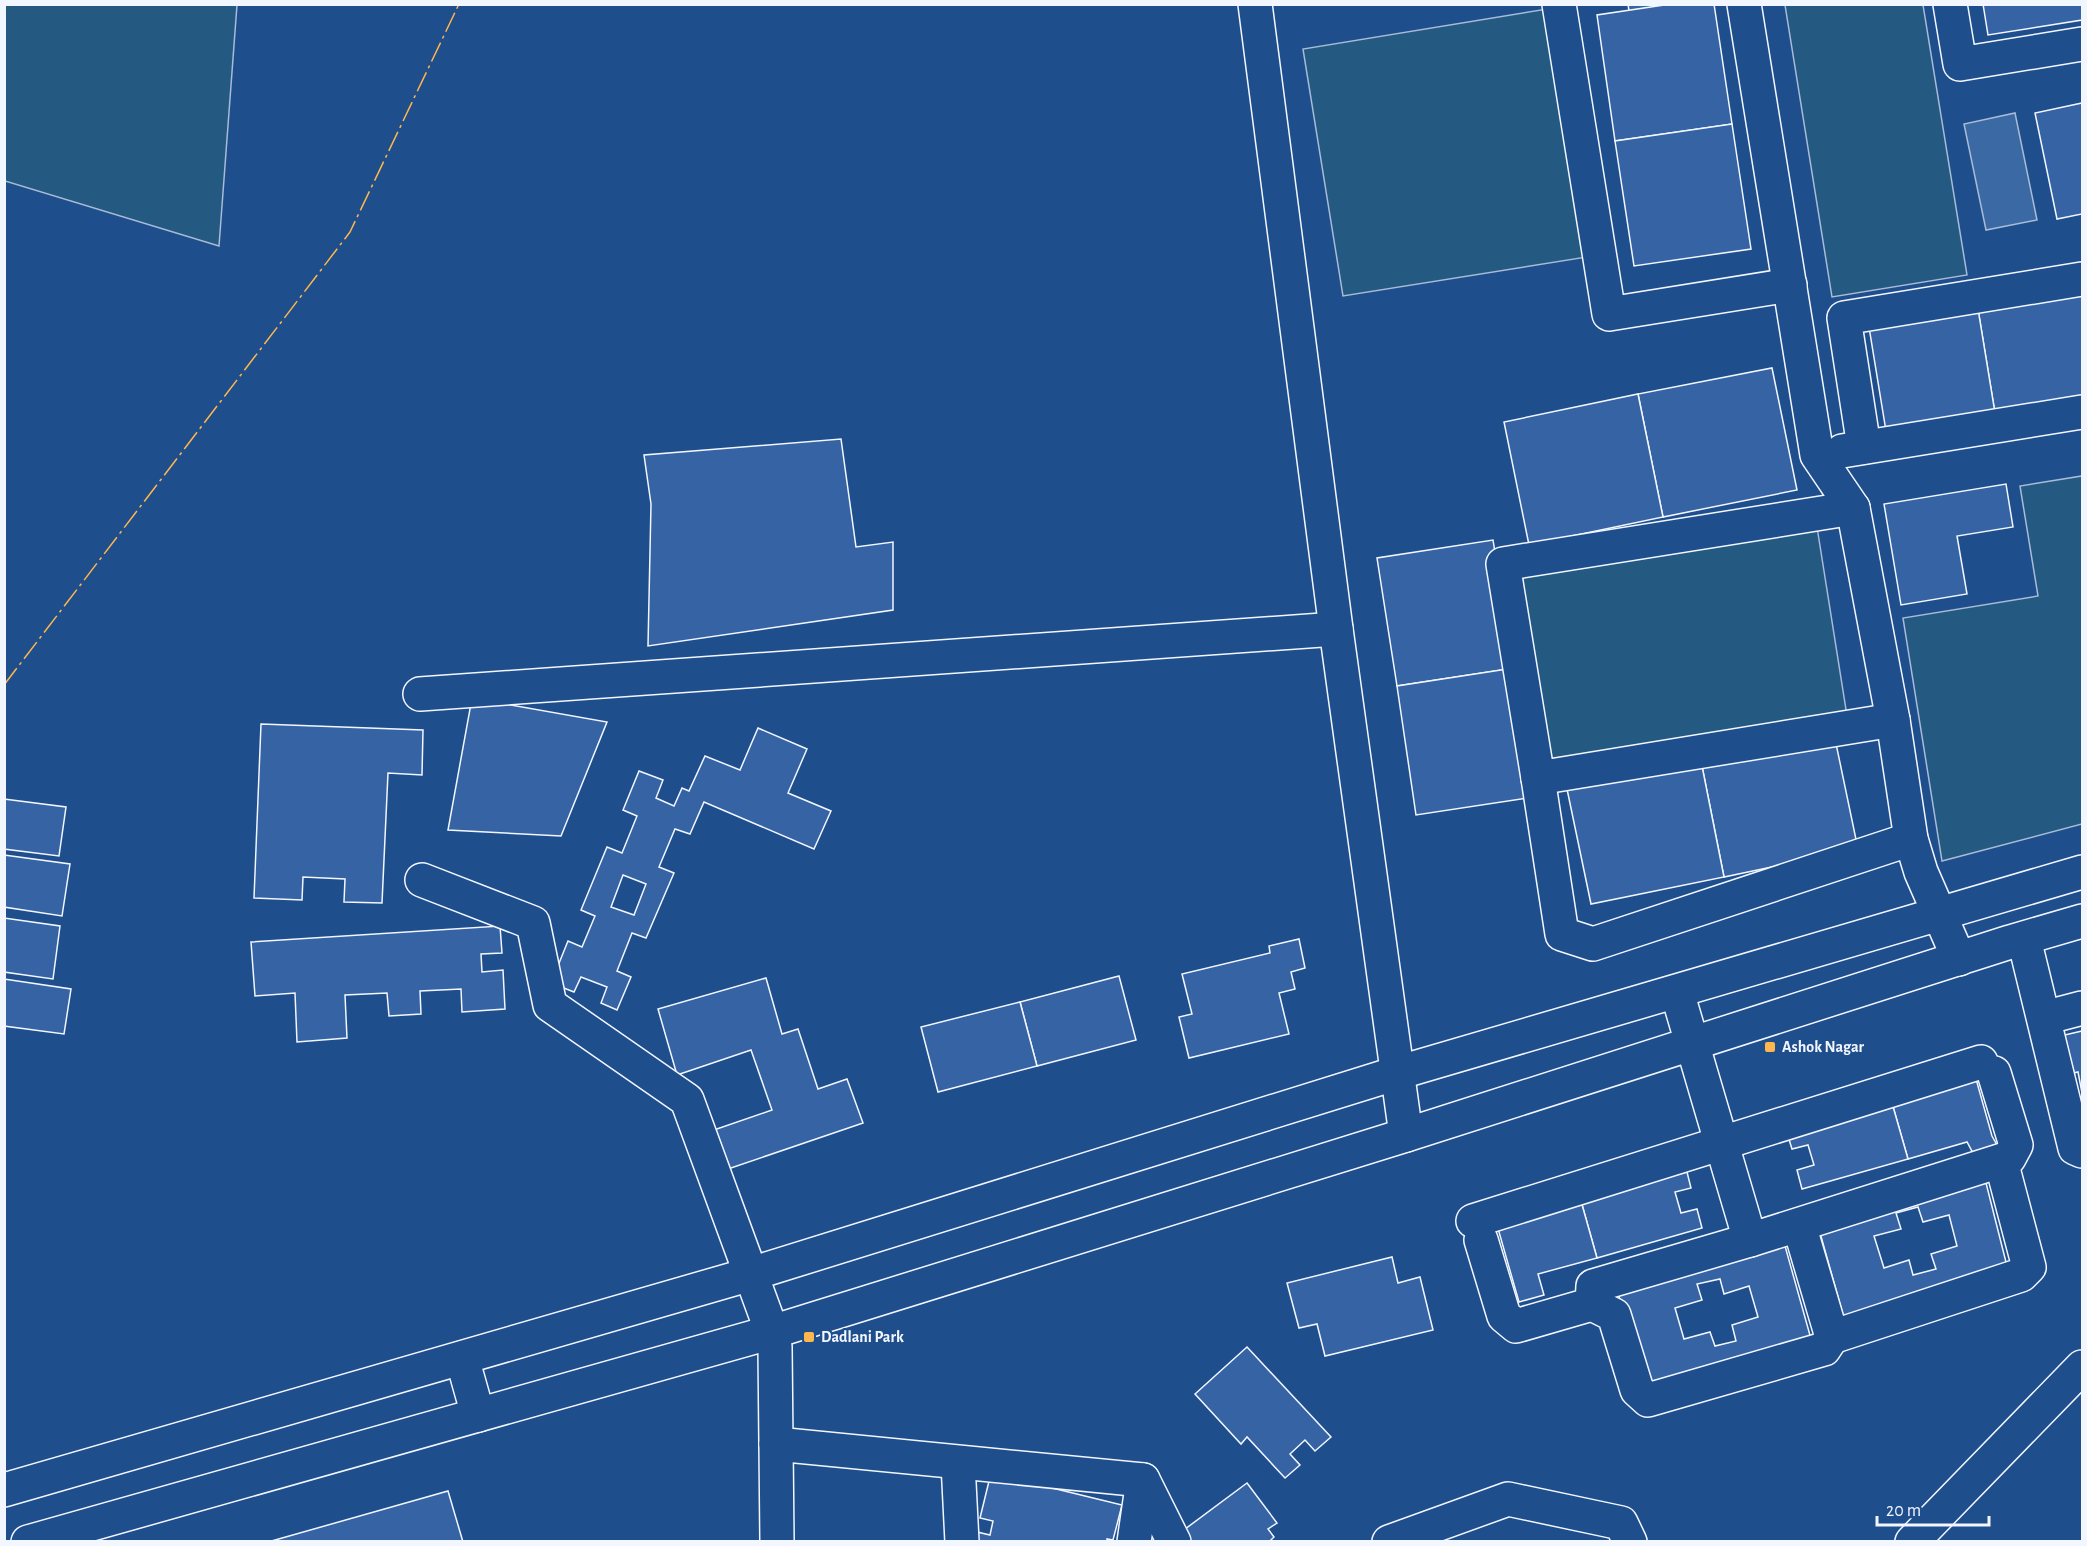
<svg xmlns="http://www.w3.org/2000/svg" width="2087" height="1546" font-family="'Alegreya Sans',sans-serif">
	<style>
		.green { fill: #245a82; stroke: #a8bbd7; stroke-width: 1.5 }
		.water { fill: #3b69a3; stroke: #a8bbd7; stroke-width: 1.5 }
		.building { fill: #3563a3; stroke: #f2f6ff; stroke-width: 1.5; fill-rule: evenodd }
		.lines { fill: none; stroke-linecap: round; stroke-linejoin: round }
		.minor-casing { stroke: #f2f6ff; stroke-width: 36 }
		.minor { stroke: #1f4e8c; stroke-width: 33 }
		.power { stroke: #ffb74d; stroke-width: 1.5; stroke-dasharray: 21 4.5 3 4.5; stroke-linecap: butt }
		.poi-dot { fill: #ffb74d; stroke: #1f4e8c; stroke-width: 2 }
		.labels { text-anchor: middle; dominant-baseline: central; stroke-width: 4.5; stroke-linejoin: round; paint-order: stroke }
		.poi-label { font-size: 16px; font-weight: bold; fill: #f2f6ff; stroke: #1f4e8c; text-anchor: start }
	</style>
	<rect width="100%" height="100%" fill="#1f4e8c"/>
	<g class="green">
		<polygon points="4,5 237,5 219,246 5,181"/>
		<polygon points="1785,5 1923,5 1967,275 1832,297"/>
		<polygon points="1547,9 1587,257 1343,296 1303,49"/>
		<polygon points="2082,476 2082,824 1942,861 1903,618 2038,596 2020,486"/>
		<polygon points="1817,527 1847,716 1550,765 1519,575"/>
	</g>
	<polygon class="water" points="2015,113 2037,220 1986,230 1964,124"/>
	<g class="building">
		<polygon points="1628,4 1671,4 1629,11"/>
		<polygon points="1671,4 1714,4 1732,124 1615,141 1597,15"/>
		<polygon points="1983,4 2082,4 2082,20 1988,35"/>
		<polygon points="2082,103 2082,214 2057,219 2035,113"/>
		<polygon points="1732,124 1751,249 1634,266 1615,141"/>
		<polygon points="2082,292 2082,398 1995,413 1978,309"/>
		<polygon points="1978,309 1995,413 1886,431 1869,327"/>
		<polygon points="1772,368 1797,490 1663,517 1638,394"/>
		<polygon points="1638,394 1663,517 1529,545 1504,422"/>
		<polygon points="841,439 856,547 893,542 893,610 648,646 651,504 644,455"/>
		<polygon points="2006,484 2013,527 1957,536 1967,594 1901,605 1884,504"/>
		<polygon points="1493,540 1514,668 1397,686 1377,558"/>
		<polygon points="1514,668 1534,797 1416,815 1397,686"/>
		<polygon points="472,698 607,722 561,836 448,830"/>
		<polygon points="261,724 423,730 422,775 388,773 382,903 344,902 345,879 303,877 302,900 254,898"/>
		<path d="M758,728L807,749L788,793L831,811L814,849L704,802L690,834L675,829L659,867L674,873L646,938L632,933L617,971L631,977L617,1010L601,1003L607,987L581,977L574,992L551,983L568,941L582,947L595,916L581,910L607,847L622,853L637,816L623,810L639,771L663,780L656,798L674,806L682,788L689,791L705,756L740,770ZM623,875L646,884L634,915L611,907Z"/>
		<polygon points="1834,734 1858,849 1724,877 1701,761"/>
		<polygon points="1701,761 1724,877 1591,904 1567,789"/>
		<polygon points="4,799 66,807 59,856 4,849"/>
		<polygon points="4,855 70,864 62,916 4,907"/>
		<polygon points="4,918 60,926 53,979 4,972"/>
		<polygon points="500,926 502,953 481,954 482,972 503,970 505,1009 462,1012 461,989 420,991 421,1014 389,1016 387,993 345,995 347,1038 297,1042 295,993 255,996 251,942"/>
		<polygon points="1299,939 1305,968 1291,972 1295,989 1279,993 1289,1034 1189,1058 1179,1017 1192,1014 1182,974 1270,953 1269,946"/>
		<polygon points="1119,976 1136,1040 1037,1066 1020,1002"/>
		<polygon points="766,978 782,1034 798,1029 818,1089 847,1079 863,1123 725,1170 711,1131 772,1110 751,1050 677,1075 658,1009"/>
		<polygon points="4,979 71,989 64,1034 4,1026"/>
		<polygon points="1020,1002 1037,1066 938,1092 921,1027"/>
		<polygon points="2082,1031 2082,1093 2078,1072 2064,1075 2056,1037"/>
		<polygon points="1976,1079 1992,1136 1997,1145 1973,1153 1967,1142 1908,1159 1892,1103"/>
		<polygon points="1892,1103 1908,1159 1802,1189 1797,1170 1814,1165 1808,1145 1792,1149 1787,1133"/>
		<polygon points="1687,1172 1691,1188 1675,1192 1681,1213 1697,1209 1702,1228 1597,1258 1581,1201"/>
		<path d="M1984,1175L2008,1270L1845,1322L1817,1222ZM1918,1207L1923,1222L1949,1215L1957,1246L1931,1254L1936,1269L1913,1275L1909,1260L1884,1268L1874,1236L1901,1229L1896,1213Z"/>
		<polygon points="1581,1201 1597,1258 1538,1274 1544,1295 1519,1302 1497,1225"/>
		<path d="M1785,1246L1813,1346L1647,1393L1618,1293ZM1720,1279L1724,1294L1749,1286L1758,1317L1732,1325L1736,1341L1715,1346L1710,1332L1684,1339L1675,1308L1702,1300L1697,1284Z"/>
		<polygon points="1392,1257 1398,1283 1420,1277 1433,1330 1325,1356 1317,1324 1299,1328 1287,1283"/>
		<polygon points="1247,1347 1331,1437 1315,1451 1305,1440 1290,1454 1300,1465 1285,1478 1247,1437 1241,1444 1195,1394"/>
		<polygon points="991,1473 1122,1505 1113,1540 1107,1539 1107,1542 974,1542 977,1532 990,1535 993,1521 980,1518"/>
		<polygon points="1247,1483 1277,1523 1268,1529 1274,1537 1269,1542 1175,1542 1173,1538"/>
		<polygon points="448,1491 463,1542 268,1542"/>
	</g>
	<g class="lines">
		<defs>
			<g id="minor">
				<polyline points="1255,4 1336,629 1406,1135"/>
				<polyline points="1559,4 1609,314 1790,285"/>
				<polyline points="1744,4 1817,455 1853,508 1893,720 1911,839 1921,872 1959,959"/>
				<polyline points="1950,4 1960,64 2082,44"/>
				<polyline points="1864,447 1844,318 2082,279"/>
				<polyline points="1842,451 2082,412"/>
				<polyline points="1853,508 1503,564 1538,778 1893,720"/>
				<polyline points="420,694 1336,629"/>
				<polyline points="1538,778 1562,934 1593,944 1911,839"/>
				<polyline points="422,880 533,923 550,1005 687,1100 772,1332 775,1347 777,1542"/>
				<polyline points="2024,939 2075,1148 2082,1151"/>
				<polyline points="1677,992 1750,1240 2009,1158 2016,1145 1994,1073"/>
				<polyline points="2044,1018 2082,1008"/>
				<polyline points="1473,1221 1981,1062"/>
				<polyline points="1481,1240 1504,1316 1516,1326 1592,1304 1593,1286 1750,1240"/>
				<polyline points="1592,1304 1614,1315 1637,1390 1648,1400 1824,1349 1832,1337 1799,1225"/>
				<polyline points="1832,1337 2021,1275 2029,1267 2001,1161"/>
				<polyline points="462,1358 478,1415"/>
				<polyline points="776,1444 1143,1480 1174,1542"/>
				<polyline points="958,1463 962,1542"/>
				<polyline points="4,1490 751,1274 1397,1073 2082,872"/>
				<polyline points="28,1542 772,1332 1406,1135 2010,942 2082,921"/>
				<polyline points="1134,1542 1143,1480"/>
				<polyline points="1389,1542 1508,1499 1621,1523 1630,1542"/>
				<polyline points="1912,1542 2082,1367"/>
			</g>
		</defs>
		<use href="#minor" class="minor-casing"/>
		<use href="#minor" class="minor"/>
		<polyline class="power" points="4,685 350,232 459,4"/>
	</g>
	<g class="poi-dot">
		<rect x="1764" y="1041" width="12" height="12" rx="3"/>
		<rect x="803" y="1331" width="12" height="12" rx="3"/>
	</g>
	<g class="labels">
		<g class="poi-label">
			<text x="1782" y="1047">Ashok Nagar</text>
			<text x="821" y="1337">Dadlani Park</text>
		</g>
	</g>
	<rect width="2087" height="1546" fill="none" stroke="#f2f6ff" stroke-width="12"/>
	<path d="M1877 1516v9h112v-9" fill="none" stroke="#f2f6ff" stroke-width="3"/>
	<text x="1886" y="1516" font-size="18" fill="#f2f6ff" stroke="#1f4e8c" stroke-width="4.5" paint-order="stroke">20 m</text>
</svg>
